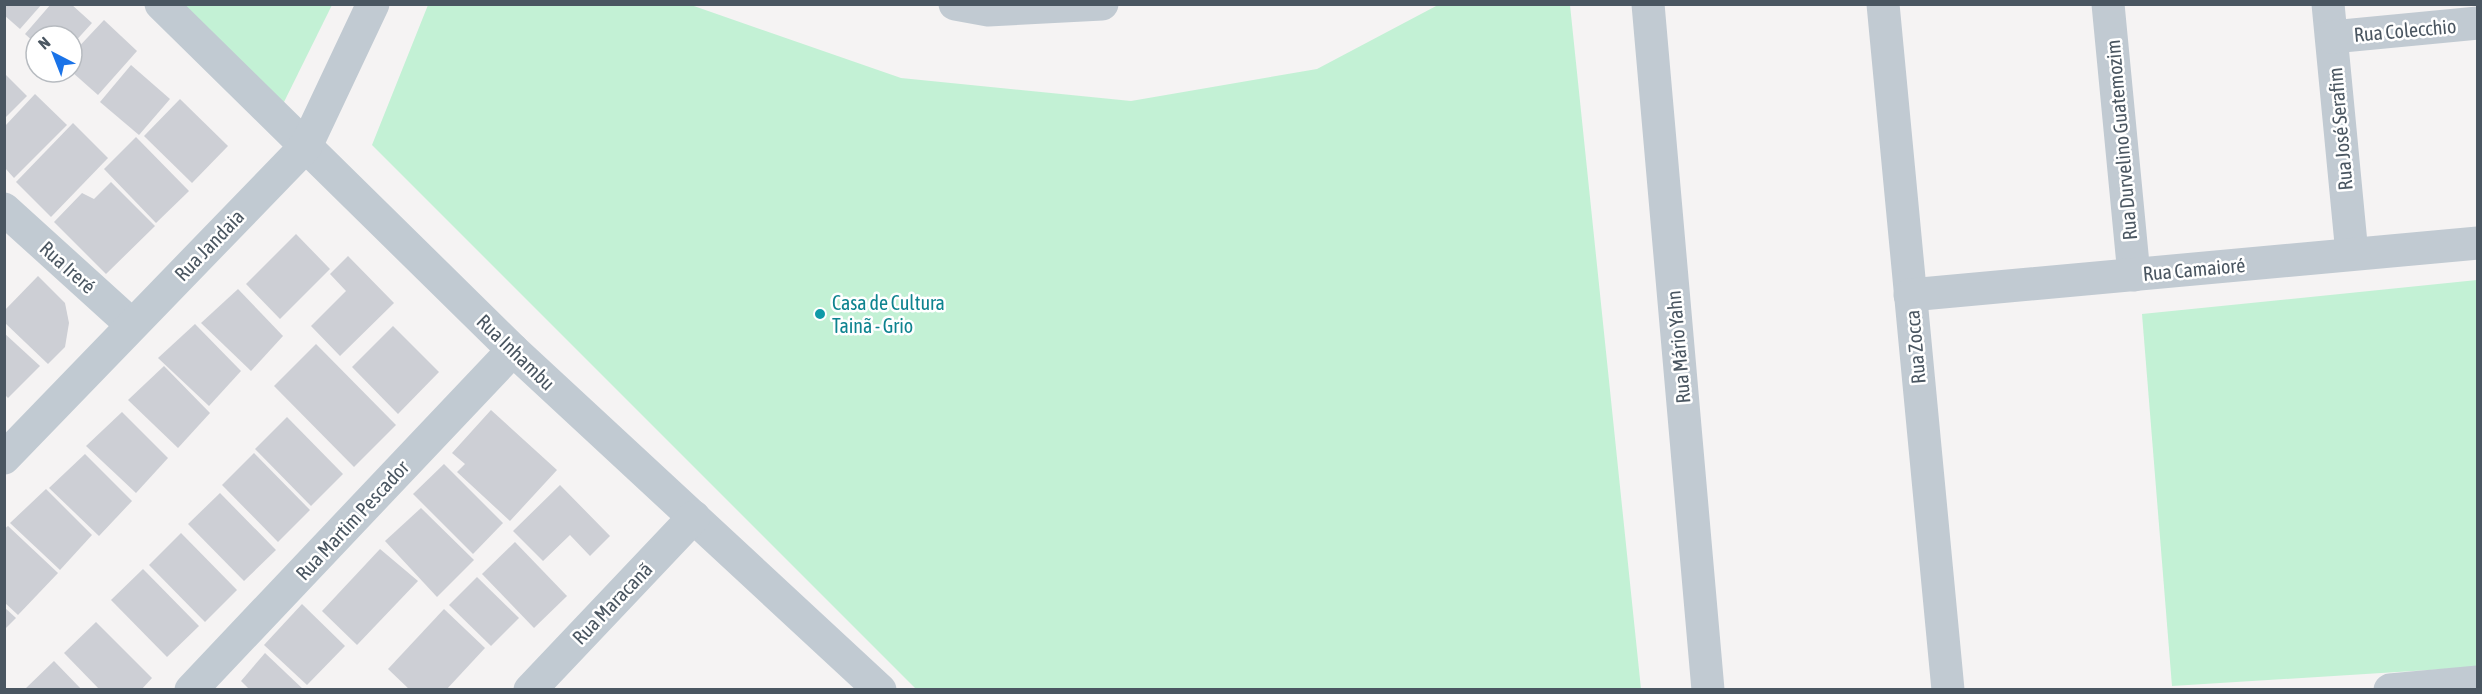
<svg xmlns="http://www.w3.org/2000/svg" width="2482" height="694" font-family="'Asap Condensed',sans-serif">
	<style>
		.green { fill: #c3f1d5 }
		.building { fill: #cdcfd5 }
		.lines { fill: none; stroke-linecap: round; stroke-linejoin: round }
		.minor { stroke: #c1cad2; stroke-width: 33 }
		.culture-dot { fill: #0f9aa8; stroke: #fff; stroke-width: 2 }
		.labels { text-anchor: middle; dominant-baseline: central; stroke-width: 5; stroke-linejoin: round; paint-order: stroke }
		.street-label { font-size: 20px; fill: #4a5661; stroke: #fff }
		.culture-label { font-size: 20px; fill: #0d838f; stroke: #fff; text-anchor: start }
	</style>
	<rect width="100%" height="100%" fill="#f5f3f3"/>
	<g class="green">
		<polygon points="179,5 332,5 283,104"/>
		<polygon points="428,5 691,5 901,78 1131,101 1317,69 1438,5 1570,5 1641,689 916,689 372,145"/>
		<polygon points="2477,280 2477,667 2172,686 2142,314"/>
	</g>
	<g class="building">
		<polygon points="4,4 42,4 20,29 4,15"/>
		<polygon points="51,4 71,4 92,23 72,45 72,36 36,36 36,44 25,34"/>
		<polygon points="104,20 137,51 98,95 72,72 72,54"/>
		<polygon points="131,65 170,99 139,135 100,102"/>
		<polygon points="4,73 27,96 4,119"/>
		<polygon points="35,94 67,125 14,178 5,168 5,126"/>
		<polygon points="180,99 228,146 192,183 144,136"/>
		<polygon points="73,123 108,158 51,217 16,182"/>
		<polygon points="136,137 189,191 156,223 104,169"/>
		<polygon points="111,182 155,226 106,274 54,222 82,193 94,199"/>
		<polygon points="296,234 330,269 280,319 246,284"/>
		<polygon points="348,256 394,303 340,356 311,326 346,291 330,274"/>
		<polygon points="38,276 65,303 69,323 65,347 48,364 4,322 4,311"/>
		<polygon points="238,289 283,336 251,371 201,323"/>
		<polygon points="195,324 241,371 209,406 158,358"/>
		<polygon points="393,326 439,372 398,414 352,367"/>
		<polygon points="4,333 40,366 8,398 4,394"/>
		<polygon points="316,344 396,425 354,467 274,386"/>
		<polygon points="164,366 210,413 178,448 128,400"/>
		<polygon points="491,410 557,470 510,521 457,472 465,464 452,453"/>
		<polygon points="122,412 168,458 136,493 86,446"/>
		<polygon points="287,417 343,474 311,506 255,449"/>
		<polygon points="254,453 310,510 278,542 222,485"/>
		<polygon points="85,454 132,501 99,536 49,488"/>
		<polygon points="444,464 503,523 473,554 413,494"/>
		<polygon points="560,485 610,536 590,556 570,535 543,561 513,531"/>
		<polygon points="46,489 92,535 60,570 10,523"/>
		<polygon points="220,493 276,550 244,581 188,524"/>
		<polygon points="421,508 474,560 437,597 385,541"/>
		<polygon points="8,526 58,573 18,615 4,602 4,529"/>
		<polygon points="181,533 237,590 205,622 149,565"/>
		<polygon points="515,542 567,596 534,628 482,574"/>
		<polygon points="380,549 418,581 357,645 322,611"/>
		<polygon points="143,569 199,626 167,657 111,600"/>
		<polygon points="477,577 519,618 491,646 449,605"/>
		<polygon points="302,604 345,646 307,685 264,645"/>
		<polygon points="4,607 16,618 4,630"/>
		<polygon points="444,609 485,648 446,690 410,690 388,669"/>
		<polygon points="96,622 152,678 141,690 100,690 64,653"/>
		<polygon points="265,653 304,690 250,690 241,681"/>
		<polygon points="54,661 82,690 24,690"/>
	</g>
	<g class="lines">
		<g class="minor">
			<polyline points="161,4 513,350 880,690"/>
			<polyline points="955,4 988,10 1102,4"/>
			<polyline points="1648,4 1708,690"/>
			<polyline points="1883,4 1948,690"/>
			<polyline points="2108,4 2134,275"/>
			<polyline points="2328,4 2352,254"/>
			<polyline points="2332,37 2478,23"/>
			<polyline points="4,209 132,325"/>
			<polyline points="1910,295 2478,243"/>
			<polyline points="4,458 306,146 373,4"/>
			<polyline points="191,690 513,350"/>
			<polyline points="530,690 694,517"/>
			<polyline points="2390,690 2478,682"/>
		</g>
	</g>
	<circle class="culture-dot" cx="820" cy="314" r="6"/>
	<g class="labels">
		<g class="street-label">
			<text transform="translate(2405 30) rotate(-5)">Rua Colecchio</text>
			<text transform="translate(2340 129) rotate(-95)">Rua José Serafim</text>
			<text transform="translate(2121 140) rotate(-95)">Rua Durvelino Guatemozim</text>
			<text transform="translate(209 245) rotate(-46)">Rua Jandaia</text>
			<text transform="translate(68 267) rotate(42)">Rua Ireré</text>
			<text transform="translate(2194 269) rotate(-5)">Rua Camaioré</text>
			<text transform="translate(1678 347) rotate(-95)">Rua Mário Yahn</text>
			<text transform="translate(1915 347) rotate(-95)">Rua Zocca</text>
			<text transform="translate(516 352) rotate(44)">Rua Inhambu</text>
			<text transform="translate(352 520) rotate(-47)">Rua Martim Pescador</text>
			<text transform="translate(612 603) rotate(-46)">Rua Maracanã</text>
		</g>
		<g class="culture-label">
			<text x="832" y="302">Casa de Cultura<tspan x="832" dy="23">Tainã - Grio</tspan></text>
		</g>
	</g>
	<rect width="2482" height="694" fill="none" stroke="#4a5661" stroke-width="12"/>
	<g transform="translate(54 54) rotate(318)"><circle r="28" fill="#ffffff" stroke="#b7bbc0" stroke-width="1.5"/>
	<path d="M0-4.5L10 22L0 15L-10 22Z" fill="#1a73e8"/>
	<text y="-9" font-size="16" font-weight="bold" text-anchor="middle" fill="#4a5661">N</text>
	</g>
</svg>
